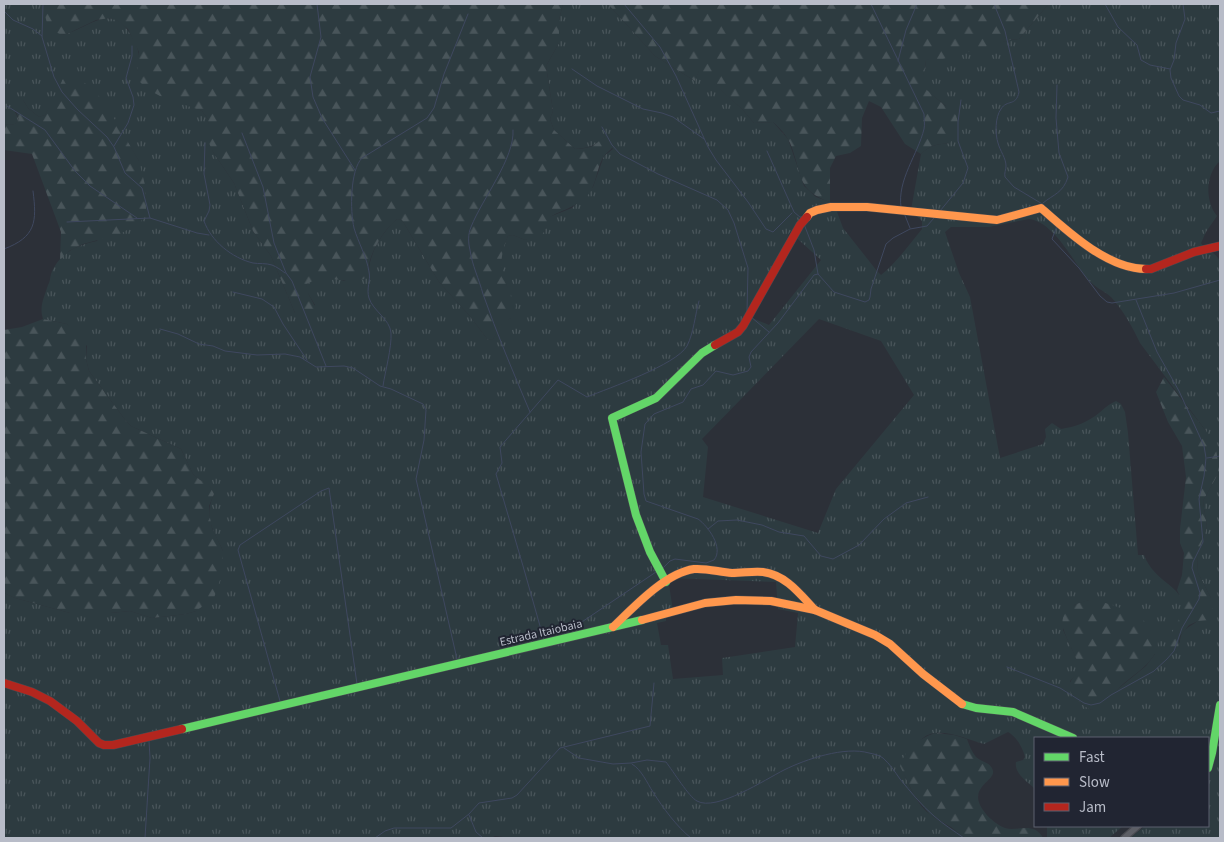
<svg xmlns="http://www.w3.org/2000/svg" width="1224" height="842" font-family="'Source Sans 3',sans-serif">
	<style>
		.grass { fill: url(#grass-tufts); fill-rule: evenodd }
		.forest { fill: url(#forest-firs) }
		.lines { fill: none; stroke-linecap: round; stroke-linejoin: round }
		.stream { stroke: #3f485f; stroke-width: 1 }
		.street-casing { stroke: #494b51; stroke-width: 8 }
		.fast-casing { stroke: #494b51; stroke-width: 9 }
		.slow-casing { stroke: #494b51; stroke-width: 9 }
		.jam-casing { stroke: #494b51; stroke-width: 9 }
		.street { stroke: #5d5f66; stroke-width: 5.5 }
		.fast { stroke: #63d668; stroke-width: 8 }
		.slow { stroke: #ff974d; stroke-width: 8 }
		.jam { stroke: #b3261e; stroke-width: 8 }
		.labels { text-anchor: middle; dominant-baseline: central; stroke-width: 4; stroke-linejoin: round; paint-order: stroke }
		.street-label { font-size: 12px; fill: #b8bcc8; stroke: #212532 }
	</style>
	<defs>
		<pattern id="grass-tufts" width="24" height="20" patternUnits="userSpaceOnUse" patternTransform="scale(1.25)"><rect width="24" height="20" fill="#2d3b40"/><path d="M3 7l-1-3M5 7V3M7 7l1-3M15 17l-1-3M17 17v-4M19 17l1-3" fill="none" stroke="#49555a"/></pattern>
		<pattern id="forest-firs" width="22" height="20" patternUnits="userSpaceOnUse" patternTransform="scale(1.25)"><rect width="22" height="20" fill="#2d3b40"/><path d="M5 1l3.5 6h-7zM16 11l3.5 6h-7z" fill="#49555a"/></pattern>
	</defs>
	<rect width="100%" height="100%" fill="#2c3038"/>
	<g class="grass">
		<path d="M4,4H42V6L62,35C87,30 111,0 131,35C139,48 141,57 137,72L186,104L202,111L208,119L213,152L234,183L253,231L271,256L295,313L315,305L306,290L307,284L315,279L332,277L344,281L369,270C370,252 383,231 397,219L402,220L439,282L469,315L488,340L493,339L502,323L511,318L507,286L502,275L501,263L502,249L508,236L513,235L525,240L544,232L549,217L572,208L593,187L604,156L613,149L605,137C595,146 588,148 575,149L554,130L550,119L553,111L546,66L559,43V20L563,4H608L655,56L695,81L699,70L742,109L754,123L773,122L788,139L804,186L816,197L830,202L836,209L843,228L877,271L881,275C897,262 909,245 922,229V221L911,210L921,154C930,145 938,144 950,143L946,106L920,85L925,69L926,60L1010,40L1019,39L1046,7L1051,4H1220V161C1205,174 1205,202 1217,216L1206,232L1201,243C1205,251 1214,250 1220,261V838H1130L1145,826H1208V781L1210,779L1208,778V738H1035V789C1028,782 1014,774 1016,762L1023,760L1025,757C1023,748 1016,736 1008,732L984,744C968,740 938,725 923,738C914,745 908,757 901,766C908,783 916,805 932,816C943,824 955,829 965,838H513L495,836L491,838H4V593L15,598L70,613H110L130,611L152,618L186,614L196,611L223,551C213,529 203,518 214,494L208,484L200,480L193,474L181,449L131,426L126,421L89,371L86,359L87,346L67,324L43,319C39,306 44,298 48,285C50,282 50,278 51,274C59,253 77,245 97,241L139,161L124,137L53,101L45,115L39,117L28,108L23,100L15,112L19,120C15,126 11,125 4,124ZM1029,219C1054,222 1072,260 1087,278C1095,288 1103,290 1111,297C1123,310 1133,328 1140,343L1206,431L1218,474L1203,501L1207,527L1197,556L1198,573L1211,598C1207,605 1204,613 1199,619C1192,628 1180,627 1180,643L1171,635C1204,585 1158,592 1144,555H1138L1128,433L1125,412L1121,404L1116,401C1109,404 1105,408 1099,413C1088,422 1075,427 1061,429L1052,423L1045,429L1046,437L1043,444L1000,458L970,297L959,273L945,232L951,227H989ZM790,232L821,260L769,325L750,317ZM819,319L881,341L914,395L836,489L818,533L703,497L708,447L702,439ZM668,578L776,582L778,609L798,613L795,647L722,658L723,675L673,679L668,645H661L657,623L666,621V613L673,611ZM1089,600L1155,654L1146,666L1092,710C1077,703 1074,697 1070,681L1081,670L1078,662L1063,630L1074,605Z"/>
		<polygon points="1047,826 1123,826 1109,838 1047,838"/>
	</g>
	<g class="forest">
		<path d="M42,4H563L559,20V43L546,66L553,111L550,119L554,130L575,149C598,148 593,143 610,134H614L616,142C612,150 609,150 604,156C598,165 597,177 593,186C586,205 565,208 550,217L544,232L539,236L525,240L513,235L508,236C495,265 504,279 516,306L511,318L502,324L493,339L488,340L469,315L439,282L402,220L397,219C385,229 375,245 370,260C368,268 369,271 364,279C342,286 330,271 307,284C305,298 320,302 313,317L305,320L295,313L271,256L253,231L234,183L213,152L209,143L208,119L202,111L160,96L147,89L138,80L137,72L139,52L128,29L118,21L110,18L96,20L69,33L62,35L53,31L47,23Z"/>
		<path d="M608,4H1051L1046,7L1019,39L1010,40L943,59L926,60L925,69L921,85L956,115L959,126L950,143C938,144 930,145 921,154L905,144L881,107L869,101L862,118L861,146L850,153L836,156L830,168V202C799,191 802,178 793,151C790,139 782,130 773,122L754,123L742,109L699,71L695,81L655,56Z"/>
		<path d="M69,75L76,77L86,84L104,101L139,161L145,185L146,209L141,222L120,234L83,244L69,251L60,260L61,232L32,154L4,150V124C10,125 15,126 19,120L13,103L14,99L23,100L28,108L39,117L45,115L64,77Z"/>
		<polygon points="43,319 67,324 86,340 86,359 89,371 126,421 131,426 181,449 193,474 200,480 208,483 214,494 209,506 209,513 212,528 223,551 221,577 214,598 196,611 186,614 152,618 130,611 110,613 70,613 15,598 4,593 4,330 22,327"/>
		<path d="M1164,377L1206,431L1216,448L1218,463V474L1203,501L1207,527L1197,556L1198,573L1211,598L1213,616L1209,620L1198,621L1189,625L1180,636L1178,649L1171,652L1167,648V643C1175,623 1189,613 1177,590L1182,575L1184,553L1180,543V529L1186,477L1182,446L1168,422L1156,392Z"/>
		<path d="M1089,600C1109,601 1166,621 1157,649C1151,665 1134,674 1122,685C1113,693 1103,705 1092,710C1084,706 1065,694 1070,683C1072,678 1077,673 1080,670C1073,640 1040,612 1089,600Z"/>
		<path d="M935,733L954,735L967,739C969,745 972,752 976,757C981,762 991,762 993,771C995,782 964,788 986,814C990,819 999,826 1005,828C1017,832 1034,821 1043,838H965L951,827L930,815L914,795L900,766C906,748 918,739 935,733Z"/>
	</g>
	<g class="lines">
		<g class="stream">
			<polyline points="43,4 42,37 54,77 62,92 77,109 107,137 114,147 125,173 142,188 150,218"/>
			<polyline points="317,4 321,37 310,77 313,97 322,118 355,170"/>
			<polyline points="624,4 660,47 676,76 708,147 716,160 748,202 766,229 773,232 792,213"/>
			<path d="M871,4L924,114C924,119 925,124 924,129C918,154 897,180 901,207"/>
			<path d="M994,4L1005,31L1019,92C1016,107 1007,99 1001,109C995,117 995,134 998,143C1000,151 1006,158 1006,166C1006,170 1004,173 1005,177L1014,187L1044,205"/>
			<polyline points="1105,4 1118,27 1137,45 1141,60 1150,65 1170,69"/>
			<polyline points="1183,4 1185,19 1176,43 1174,60 1170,70 1171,78 1179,96 1183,100 1200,105 1211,113 1220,111"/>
			<polyline points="4,11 13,20 33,29 42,36"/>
			<polyline points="898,61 906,30 917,4"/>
			<polyline points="572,69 597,86 643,109 662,113 673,117 704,139"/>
			<polyline points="7,106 45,130 75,171 90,186 137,218"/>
			<polyline points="602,127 612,145 620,154 658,174 717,200 728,210 734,223 748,268 747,312"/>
			<path d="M513,130C515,158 482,199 471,227C468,234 468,242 470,250C472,265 479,279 483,294C497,334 513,372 530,412"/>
			<polyline points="242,133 263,187 274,243 286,273 292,281 326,366"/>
			<path d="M205,143L204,174L210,205L209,211L204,221C211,241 232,258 253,263C259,264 266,263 272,265C277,267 281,270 285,273"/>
			<polyline points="114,146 128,123 134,105 133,97 126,78 132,56 132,46"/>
			<polyline points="767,151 794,212 801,218"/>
			<path d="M1043,203C1054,194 1063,193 1068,177L1059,153L1056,118L1057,85"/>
			<polyline points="940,211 963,183 968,168 958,141 958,122 961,100"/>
			<polyline points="904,213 910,228"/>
			<polyline points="67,222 150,218 197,233 209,235"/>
			<polyline points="804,224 814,250 818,274 834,292 865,302 869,300 870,297 871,289 886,244 893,238 910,229 927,226 934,218"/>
			<polyline points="1057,226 1052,239 1079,268 1100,296 1107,302 1112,303 1174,293 1220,280"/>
			<path d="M4,249C36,237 37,222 33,191"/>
			<polyline points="233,292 262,299 274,307 283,324 307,360"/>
			<polyline points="751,317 769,332"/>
			<polyline points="160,329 178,334 199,344 213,346 225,351 257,355 285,354 300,357 316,367 344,366 353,368 380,386 391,389 423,404 426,410 424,440 416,479 457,659"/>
			<path d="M383,386C385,372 392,347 391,333C390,319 373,311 369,298C366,289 371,280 369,272C367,257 358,242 354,228C350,211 350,170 362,158L427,118L434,108L444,74L468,14"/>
			<polyline points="1207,458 1220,456"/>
			<polyline points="708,529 718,521 737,520 762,525 779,532 804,536 821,556 833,559 859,545 884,519 906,503 928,497"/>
			<path d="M662,569L670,561L675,559L706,563L714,560C724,548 708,526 698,519L646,501L644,494L641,452L645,424L654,414L683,402L691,389L703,385L716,371L733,375L748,371L751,367L749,357L751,352L778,323L814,275L818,274"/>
			<path d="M544,640L523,566L496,474L502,463L500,447L558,380L587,397C609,388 676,365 687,346C694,332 695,315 699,301"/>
			<polyline points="1007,667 1060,688 1084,703 1091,705 1100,703 1111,695 1154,671 1167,659 1174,651 1182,628 1199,599 1200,593 1192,568 1193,562 1203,542 1199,499 1204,476 1206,458 1204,446 1179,391 1157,352 1136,300"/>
			<polyline points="394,675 561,636 656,572"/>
			<polyline points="280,701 238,550 240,545 321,491 329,488 357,684"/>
			<path d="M564,748L579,758L613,764L631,763L647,760L666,762C673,771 689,797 697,801C716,812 766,779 784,770C806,759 845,746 869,753C874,754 879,755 883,758C890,764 895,772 900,779C910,791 921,805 934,816C943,824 954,831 964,838"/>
			<path d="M632,764C642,770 647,783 653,792C663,808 677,827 691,838"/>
			<polyline points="469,815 476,832 483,838"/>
			<polyline points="145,838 150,758 149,741"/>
			<polyline points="375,838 385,831 394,828 451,828 469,814 479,803 512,798 517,795 560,748 650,726 654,683"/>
		</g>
		<defs>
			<polyline id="street" points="1124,838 1138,826"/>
			<g id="fast">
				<polyline points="666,582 650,552 636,515 612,418 656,398 702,353 715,345"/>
				<polyline points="962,704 976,708 1013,712 1073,738"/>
				<polyline points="182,729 642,620"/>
				<polyline points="1208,768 1212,753 1220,705"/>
			</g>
			<g id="slow">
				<path d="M807,217L810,213L817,210L831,207H867L997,220L1041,208C1068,232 1108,269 1146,269"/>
				<polyline points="642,620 705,603 736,600 771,601 815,610 875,635 890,644 923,674 962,704"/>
				<path d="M613,627C633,608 665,573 694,569C707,568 719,572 732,573C743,573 753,571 763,572C786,575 800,594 815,610"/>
			</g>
			<g id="jam">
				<polyline points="1146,269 1151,269 1194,252 1220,246"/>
				<polyline points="715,345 738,332 743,326 800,225 807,217"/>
				<polyline points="4,683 32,692 50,701 77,721 99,743 104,745 113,745 182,729"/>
			</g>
		</defs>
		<use href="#street" class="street-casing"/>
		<use href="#fast" class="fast-casing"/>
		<use href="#slow" class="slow-casing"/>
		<use href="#jam" class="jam-casing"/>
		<use href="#street" class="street"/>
		<use href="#fast" class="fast"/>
		<use href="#slow" class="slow"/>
		<use href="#jam" class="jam"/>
	</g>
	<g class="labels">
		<g class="street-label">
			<text transform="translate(541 633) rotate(-13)">Estrada Itaiobaia</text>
		</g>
	</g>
	<rect width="1224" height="842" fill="none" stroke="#b8bcc8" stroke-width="10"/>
	<rect x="1034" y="737" width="175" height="90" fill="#212532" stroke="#5d616e"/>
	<rect x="1044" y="753" width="25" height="8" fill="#63d668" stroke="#5d616e"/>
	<text x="1079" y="762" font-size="15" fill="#b8bcc8">Fast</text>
	<rect x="1044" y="778" width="25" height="8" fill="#ff974d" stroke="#5d616e"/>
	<text x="1079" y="787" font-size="15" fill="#b8bcc8">Slow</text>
	<rect x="1044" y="803" width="25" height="8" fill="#b3261e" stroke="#5d616e"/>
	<text x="1079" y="812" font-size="15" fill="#b8bcc8">Jam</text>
</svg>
